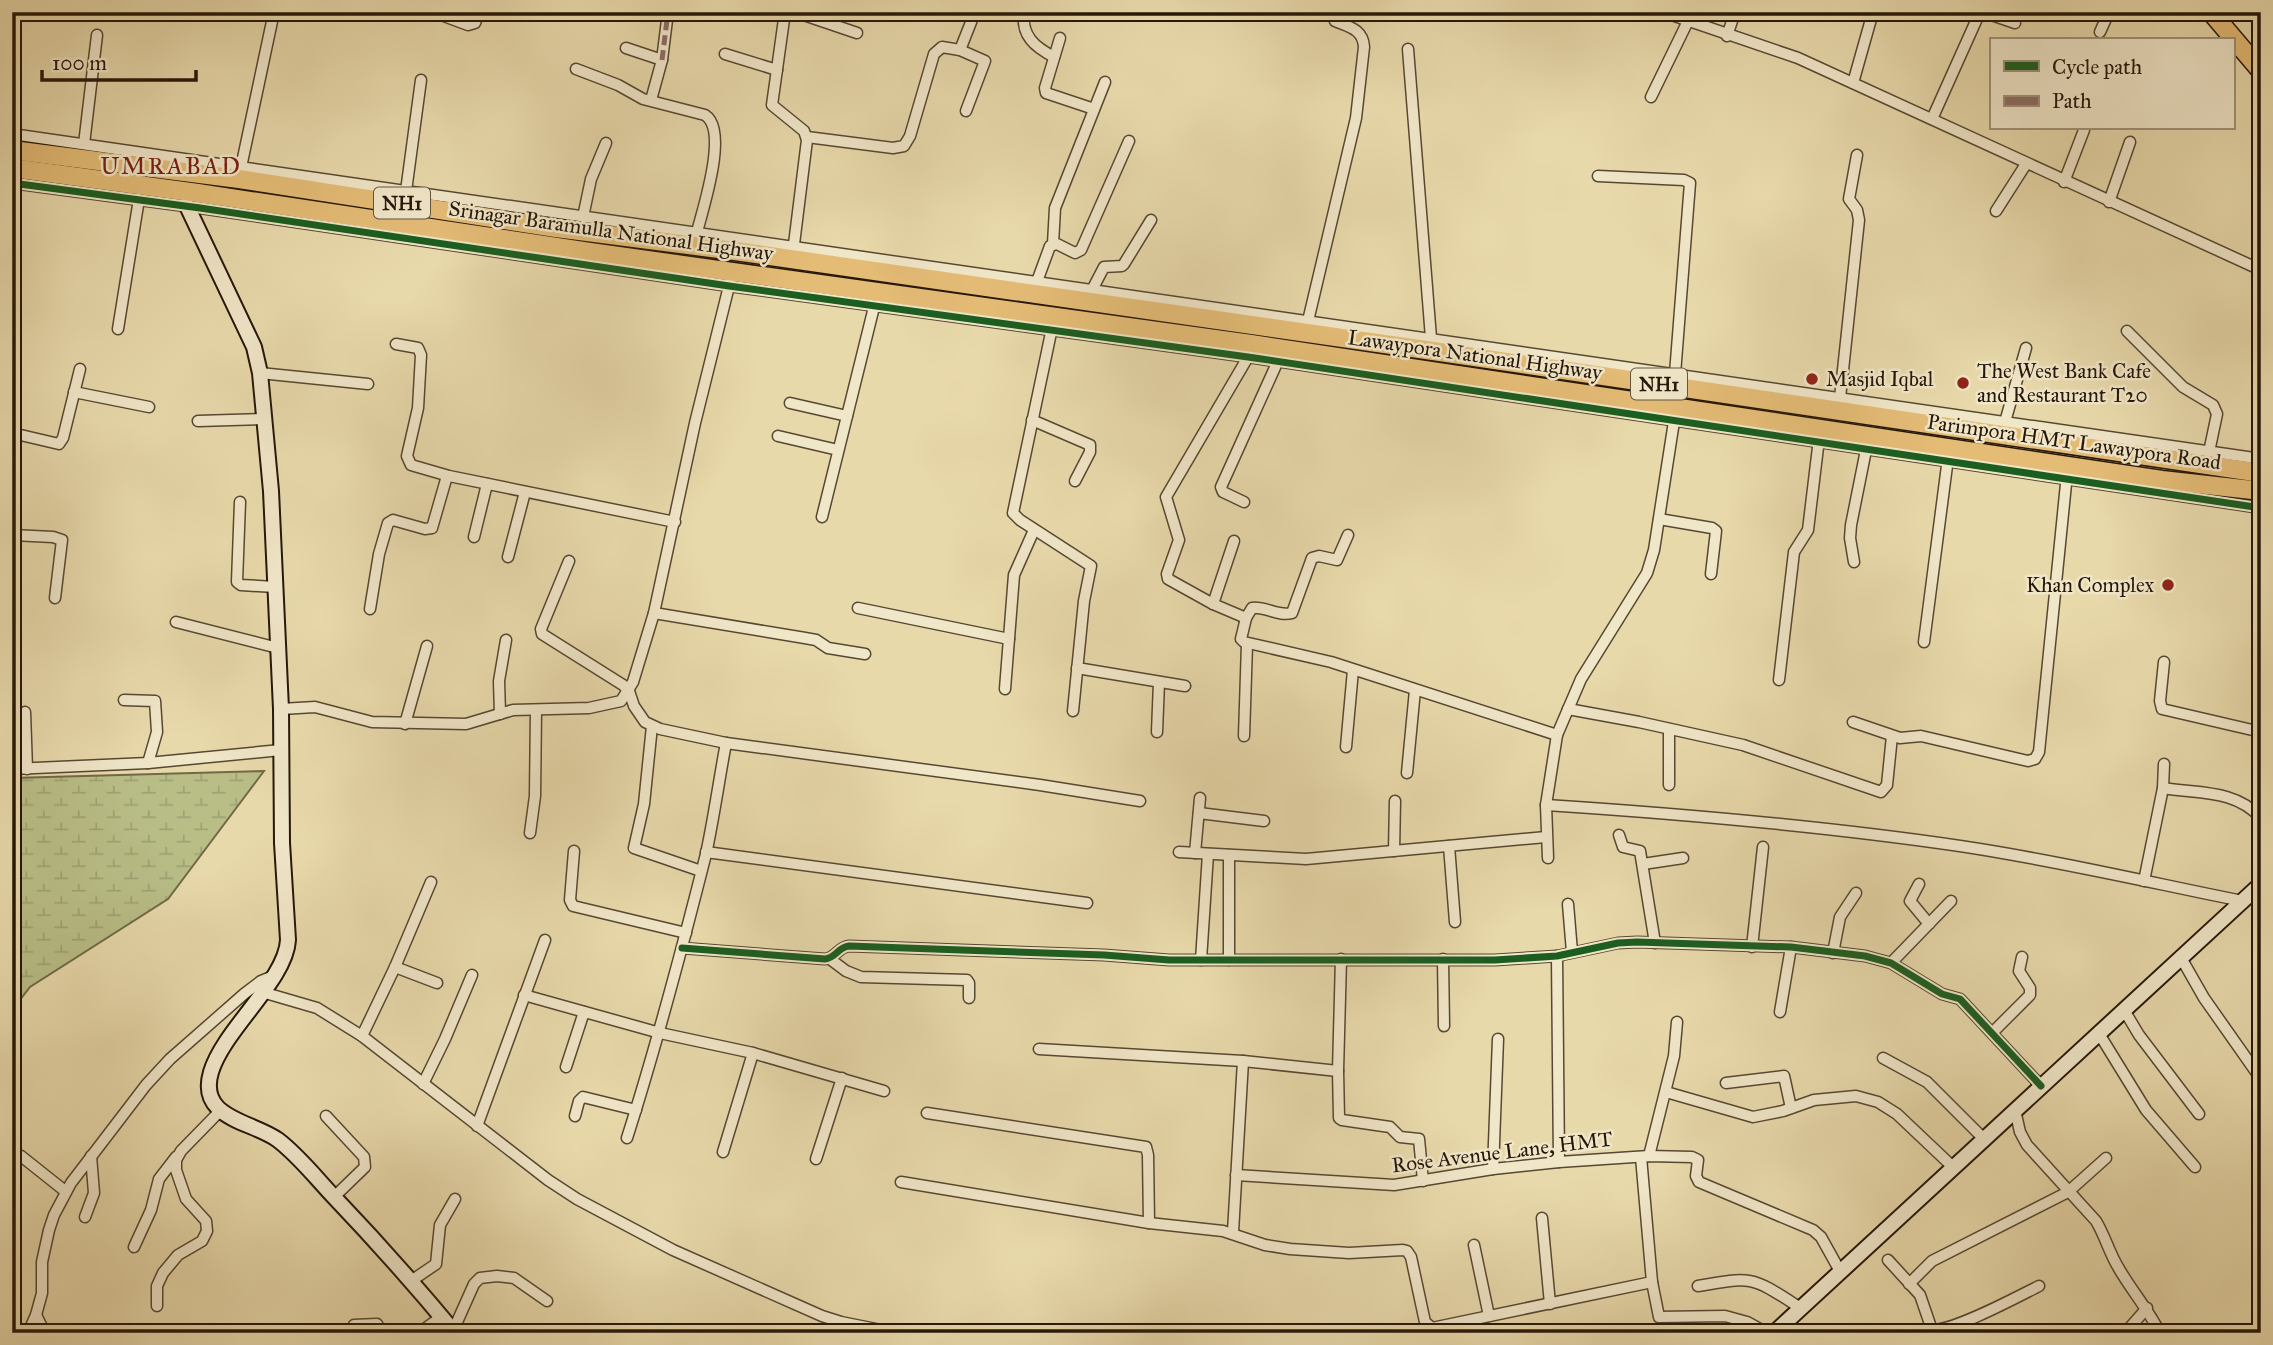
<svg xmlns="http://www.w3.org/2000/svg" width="2273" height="1345" font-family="'IM FELL Great Primer',serif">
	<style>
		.wetland { fill: url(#wetland-marsh); stroke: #706a48; stroke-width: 2 }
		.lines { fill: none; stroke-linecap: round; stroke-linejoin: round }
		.street-casing { stroke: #564832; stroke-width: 13 }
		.secondary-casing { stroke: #261709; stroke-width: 18 }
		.highway-casing { stroke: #261709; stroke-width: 21 }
		.street { stroke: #f0e6c8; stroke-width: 10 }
		.secondary { stroke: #f0e6c8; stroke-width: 14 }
		.highway { stroke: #e4bc76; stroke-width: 18 }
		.quiet { stroke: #8d6e63; stroke-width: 5; stroke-dasharray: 10 5; stroke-linecap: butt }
		.cycleway-casing { stroke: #f0e6c8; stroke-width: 11 }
		.cycleway { stroke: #1b5e20; stroke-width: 7 }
		.poi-dot { fill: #8f2418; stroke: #f0e6c8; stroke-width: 2.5 }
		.labels { text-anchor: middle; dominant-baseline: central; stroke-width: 5; stroke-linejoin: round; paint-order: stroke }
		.shield { fill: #f0e6c8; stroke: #635542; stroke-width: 2 }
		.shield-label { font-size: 19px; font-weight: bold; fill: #261709 }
		.street-label { font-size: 21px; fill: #261709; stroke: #f0e6c8 }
		.poi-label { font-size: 21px; fill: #261709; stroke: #f0e6c8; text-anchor: start }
		.quarter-label { font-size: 24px; letter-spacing: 2px; fill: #7a1f14; stroke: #f0e6c8 }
	</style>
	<defs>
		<pattern id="wetland-marsh" width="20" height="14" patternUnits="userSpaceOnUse" patternTransform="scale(1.75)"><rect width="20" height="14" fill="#b9be87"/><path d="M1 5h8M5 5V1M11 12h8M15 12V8" fill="none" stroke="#9fa373"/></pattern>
	</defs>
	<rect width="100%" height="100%" fill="#e8d9ab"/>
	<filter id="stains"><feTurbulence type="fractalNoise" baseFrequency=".00286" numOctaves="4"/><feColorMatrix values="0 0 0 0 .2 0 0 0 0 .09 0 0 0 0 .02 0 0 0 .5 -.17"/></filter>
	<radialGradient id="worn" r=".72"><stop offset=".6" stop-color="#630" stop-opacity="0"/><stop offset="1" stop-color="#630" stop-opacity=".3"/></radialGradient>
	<polygon class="wetland" points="264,771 168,899 30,987 12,1010 12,778"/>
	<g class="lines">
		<defs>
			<g id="street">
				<polyline points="433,12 468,25 475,23 479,12"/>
				<polyline points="785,12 772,105 804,131 807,140 793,252"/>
				<polyline points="795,12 857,33"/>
				<path d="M1024,12C1021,36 1035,47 1054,57"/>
				<polyline points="1663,12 1798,58 2261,270"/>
				<polyline points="1983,12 2015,23"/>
				<polyline points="2100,32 2109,12"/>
				<polyline points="1727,36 1735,12"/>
				<polyline points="1060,38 1045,88 1046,93 1094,109"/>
				<polyline points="626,48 662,60"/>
				<polyline points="1408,49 1431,338"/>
				<polyline points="960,50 975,12"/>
				<polyline points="725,54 777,70"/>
				<path d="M576,69L618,85L643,99L705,115C729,130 703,208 697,232"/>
				<polyline points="1853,83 1873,12"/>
				<polyline points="1651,97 1688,21"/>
				<polyline points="651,100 662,60 668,12"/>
				<polyline points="1932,119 1980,12"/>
				<polyline points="12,134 2261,459"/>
				<polyline points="807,137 893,148 904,146 910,136 934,54 942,47 960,50 985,61 966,111"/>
				<polyline points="84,144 97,35"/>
				<polyline points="240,172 274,12"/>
				<polyline points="1598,176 1684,180 1690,183 1675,374"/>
				<polyline points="2064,182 2084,130"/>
				<polyline points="12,183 200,208 729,286 1248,357 2261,508"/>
				<polyline points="406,191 421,80"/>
				<polyline points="2109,202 2130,142"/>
				<polyline points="1996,211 2026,164"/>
				<polyline points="583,217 591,179 606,143"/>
				<polyline points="1053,244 1055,208 1105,82"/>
				<polyline points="1035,287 1050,246 1057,244 1075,253 1081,250 1129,141"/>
				<polyline points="1092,290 1104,267 1122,266 1124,264 1151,220"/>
				<path d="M1308,321L1356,118L1364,47C1363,29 1349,27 1335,21"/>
				<polyline points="1052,328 1013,513 1020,520 1091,566 1084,601 1073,711"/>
				<polyline points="118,329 139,199"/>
				<polyline points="2127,331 2183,387 2213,405 2217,414 2209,452"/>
				<polyline points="396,344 418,348 421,355 418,408 407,456 411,465 449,476 675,522"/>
				<polyline points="260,373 368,384"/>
				<polyline points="74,392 149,407"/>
				<polyline points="1840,398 1859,220 1857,210 1849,199 1857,155"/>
				<polyline points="790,403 847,416"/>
				<polyline points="1032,420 1090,445 1090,452 1075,481"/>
				<polyline points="198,421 264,419"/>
				<polyline points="2005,422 2026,348"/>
				<polyline points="12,433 59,444 63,438 80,369"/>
				<polyline points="778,436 838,450"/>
				<polyline points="240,502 237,582 241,585 275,587"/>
				<polyline points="1244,502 1223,492 1221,487 1277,363"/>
				<polyline points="822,517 874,307"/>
				<polyline points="1659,519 1712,528 1716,531 1711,574"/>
				<polyline points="12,535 53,537 62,540 55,598"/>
				<path d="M1348,535L1337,560L1319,556L1312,558L1292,613C1279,617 1265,606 1252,608L1246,618L1241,639L1244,642L1331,662L1557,735"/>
				<polyline points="474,537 487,484"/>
				<polyline points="508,557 525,492"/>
				<polyline points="569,561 541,629 542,634 623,685 629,691 634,706 645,722 660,729 726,743 1040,785 1140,801"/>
				<polyline points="1854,562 1850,538 1851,525 1866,450"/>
				<polyline points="1213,604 1234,541"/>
				<polyline points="858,608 1009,639"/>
				<polyline points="370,609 379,554 388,523 393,520 425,529 432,528 447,476"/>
				<polyline points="654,613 805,638 816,640 828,648 865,654"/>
				<polyline points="1246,618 1213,604 1168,579 1167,574 1179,540 1166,497 1248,357"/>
				<polyline points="176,622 278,648"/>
				<polyline points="1924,642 1948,458"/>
				<polyline points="2164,662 2160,701 2162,709 2261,732"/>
				<polyline points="1077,668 1185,686"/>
				<polyline points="1779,680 1794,552 1808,530 1819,439"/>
				<polyline points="1005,689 1014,575 1034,530"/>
				<polyline points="124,700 155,701 157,732 148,763"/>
				<polyline points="281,709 315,707 372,722 466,724 513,710 589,708 621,701 633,682 654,613 695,423 730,282"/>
				<polyline points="1568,709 1639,722 1743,745 1881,792 1887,785 1892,736"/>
				<polyline points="25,712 27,769"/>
				<polyline points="500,714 499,681 506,640"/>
				<polyline points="1853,722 1900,738 1921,736 2028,761 2035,759 2039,752 2067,474"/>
				<polyline points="405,724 427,646"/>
				<polyline points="652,726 644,804 634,848 701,871"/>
				<polyline points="1157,732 1159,682"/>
				<polyline points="1244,736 1247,644"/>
				<polyline points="1346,747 1353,670"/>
				<polyline points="12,769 148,763 281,750"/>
				<polyline points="1407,773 1415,690"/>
				<polyline points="1669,785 1669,729"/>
				<path d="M2163,788C2198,794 2235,789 2261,818"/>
				<path d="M1546,805C1685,814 1823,826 1960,846C2054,860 2148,882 2242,901"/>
				<polyline points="1199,813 1264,821"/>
				<polyline points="530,833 535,796 536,710"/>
				<polyline points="1619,835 1623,847 1640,851 1655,943"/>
				<polyline points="1449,846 1455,922"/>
				<polyline points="574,851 570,900 573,906 686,933"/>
				<polyline points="1394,851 1395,801"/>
				<polyline points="706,852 1087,903"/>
				<polyline points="1179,852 1306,859 1546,837"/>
				<polyline points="1195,853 1200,798"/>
				<polyline points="1229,855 1229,960"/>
				<polyline points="1548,858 1546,805 1557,735 1581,679 1647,573 1654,550 1675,415"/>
				<polyline points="1643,864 1683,858"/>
				<polyline points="2144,881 2163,788 2164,764"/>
				<polyline points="1919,884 1910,901 1929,924"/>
				<polyline points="1568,904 1572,952"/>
				<polyline points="1752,947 1763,847"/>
				<path d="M682,948L825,959C836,958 838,947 849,946L1104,955L1169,960H1495L1557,956L1618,943L1637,942L1791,947L1865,956L1891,963L1942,994L1960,999L2041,1086"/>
				<polyline points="1833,953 1840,917 1856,893"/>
				<polyline points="1557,956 1559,1162"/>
				<polyline points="2180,956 2204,998 2261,1079"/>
				<polyline points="830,959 846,971 861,977 967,980 969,983 969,998"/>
				<polyline points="1341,959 1338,1071 1339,1118 1342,1120 1390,1127 1400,1137 1419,1139 1423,1181"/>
				<polyline points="1443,959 1444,1026"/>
				<polyline points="1201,960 1208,854"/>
				<polyline points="1891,963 1951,901"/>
				<polyline points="395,967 437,983"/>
				<polyline points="262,992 317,1008 362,1036 548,1180 577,1199 673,1250 822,1316 841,1322 896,1333"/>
				<polyline points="524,995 660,1033 753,1053 884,1091"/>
				<polyline points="2124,1010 2139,1035 2199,1114"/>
				<polyline points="1780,1012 1791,947"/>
				<polyline points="2098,1032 2146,1110 2195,1167"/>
				<polyline points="1992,1033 2030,995 2030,988 2019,971 2022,957"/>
				<polyline points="362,1036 395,967 431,882"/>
				<polyline points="1039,1049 1243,1061 1338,1071"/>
				<polyline points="1883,1058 1927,1082 1984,1139"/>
				<polyline points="566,1067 584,1012"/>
				<polyline points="1726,1083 1784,1076 1791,1108"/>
				<polyline points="423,1084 445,1039 472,975"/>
				<polyline points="1666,1092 1753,1117 1783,1111 1814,1100 1856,1096 1878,1102 1897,1114 1954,1168"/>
				<path d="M2015,1110L2020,1132L2027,1145L2096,1221C2105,1236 2109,1252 2118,1267C2131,1290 2148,1309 2160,1333"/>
				<polyline points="927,1113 1146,1147 1148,1155 1149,1223"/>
				<polyline points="326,1116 364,1157 365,1167 334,1197"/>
				<polyline points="575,1116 579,1101 583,1097 636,1110"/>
				<polyline points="477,1126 545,940"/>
				<path d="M627,1138C657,1044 682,949 706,854C714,817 719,780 726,743"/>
				<polyline points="723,1152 753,1053"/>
				<polyline points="21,1156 65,1191"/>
				<polyline points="1649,1156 1674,1056 1677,1022"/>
				<polyline points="1641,1157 1652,1282 1659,1317 1725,1316 1747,1322 1767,1333"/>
				<polyline points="816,1159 842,1078"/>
				<polyline points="1493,1169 1498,1039"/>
				<polyline points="1236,1175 1394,1185 1493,1169 1559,1162 1649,1156 1692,1157 1698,1160 1696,1176 1699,1182 1813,1230 1821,1237 1841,1273"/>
				<polyline points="901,1182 1149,1223 1223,1231 1265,1245 1290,1249 1349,1253 1403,1250 1407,1251 1411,1257 1425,1322 1432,1328 1652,1282"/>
				<polyline points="85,1217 94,1193 91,1156"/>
				<polyline points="1542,1218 1550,1304"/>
				<polyline points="1233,1232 1243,1061"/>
				<polyline points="1474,1245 1489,1316"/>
				<polyline points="134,1247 151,1210 159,1179 176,1157"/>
				<path d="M1888,1260L1920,1295L1932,1330C1954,1331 2017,1297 2039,1286"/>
				<polyline points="411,1281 436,1264 440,1225 455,1199"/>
				<polyline points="1909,1284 1932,1261 2068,1192 2106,1158"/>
				<path d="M1698,1286C1754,1276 1752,1277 1799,1307"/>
				<polyline points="157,1306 157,1286 163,1273 178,1255 202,1241 207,1231 206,1221 186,1199 176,1170 176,1160 181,1151 220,1111"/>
				<polyline points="36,1315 45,1333"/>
				<polyline points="354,1325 377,1324 382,1333"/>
				<polyline points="453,1331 474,1284 480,1278 497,1276 514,1278 547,1301"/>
				<polyline points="28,1333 36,1315 42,1293 42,1262 49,1230 54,1215 71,1183 146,1085 170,1059 244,994 261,981 273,976"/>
				<polyline points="419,1333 441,1317"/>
				<polyline points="2125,1333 2147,1308"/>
			</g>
			<g id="secondary">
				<path d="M187,206L254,347L260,373L271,491L281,709L282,843L288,940C286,980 224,1029 211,1072C197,1119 252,1121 278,1140C299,1156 316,1178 334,1197C376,1241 416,1286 455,1333"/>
				<polyline points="1774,1333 2261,884"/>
			</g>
			<g id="highway">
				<polyline points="2211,12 2261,71"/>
				<polyline points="12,150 239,179 556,228 742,252 1426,350 2261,473"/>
				<polyline points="12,168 198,193 590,252 1251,344 2162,480 2261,491"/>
			</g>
		</defs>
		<use href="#street" class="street-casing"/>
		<use href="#secondary" class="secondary-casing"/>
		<use href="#highway" class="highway-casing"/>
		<use href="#street" class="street"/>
		<use href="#secondary" class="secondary"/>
		<use href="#highway" class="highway"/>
		<polyline class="quiet" points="662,60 668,12"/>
		<defs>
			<g id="cycleway">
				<polyline points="12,183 200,208 729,286 1248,357 2261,508"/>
				<path d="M682,948L825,959C836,958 838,947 849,946L1104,955L1169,960H1495L1557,956L1618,943L1637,942L1791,947L1865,956L1891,963L1942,994L1960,999L2041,1086"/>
			</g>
		</defs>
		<use href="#cycleway" class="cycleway-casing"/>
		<use href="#cycleway" class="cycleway"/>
	</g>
	<g class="poi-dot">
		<circle cx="1812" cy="379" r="7"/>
		<circle cx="1963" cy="383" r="7"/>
		<circle cx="2168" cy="585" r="7"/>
	</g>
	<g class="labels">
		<g class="shield">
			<rect x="374" y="187.5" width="56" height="31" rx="5"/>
			<rect x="1631" y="368.5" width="56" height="31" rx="5"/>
		</g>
		<g class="shield-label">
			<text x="402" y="203">NH1</text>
			<text x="1659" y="384">NH1</text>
		</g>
		<g class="street-label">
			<text transform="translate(611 231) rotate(8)">Srinagar Baramulla National Highway</text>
			<text transform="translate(1475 355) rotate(8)">Lawaypora National Highway</text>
			<text transform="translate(2074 442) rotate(8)">Parimpora HMT Lawaypora Road</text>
			<text transform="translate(1502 1152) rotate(-7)">Rose Avenue Lane, HMT</text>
		</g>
		<g class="poi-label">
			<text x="1977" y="371">The West Bank Cafe<tspan x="1977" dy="24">and Restaurant T20</tspan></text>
			<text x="1826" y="379">Masjid Iqbal</text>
			<text x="2154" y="585" text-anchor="end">Khan Complex</text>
		</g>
		<g class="quarter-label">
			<text x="171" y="166">UMRABAD</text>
		</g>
	</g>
	<rect width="2273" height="1345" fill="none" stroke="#e8d9ab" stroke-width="42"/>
	<rect x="14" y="14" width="2245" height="1317" fill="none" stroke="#261709" stroke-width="3.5"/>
	<rect x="21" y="21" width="2231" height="1303" fill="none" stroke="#261709" stroke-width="2"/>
	<rect x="1990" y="38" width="245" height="91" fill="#f0e6c8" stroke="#9f937c" stroke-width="2"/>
	<rect x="2004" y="61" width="35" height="10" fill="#1b5e20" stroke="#9f937c" stroke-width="2"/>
	<text x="2052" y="74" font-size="21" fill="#261709">Cycle path</text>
	<rect x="2004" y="96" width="35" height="10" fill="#8d6e63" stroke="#9f937c" stroke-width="2"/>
	<text x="2052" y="108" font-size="21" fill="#261709">Path</text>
	<path d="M42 70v10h154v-10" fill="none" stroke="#261709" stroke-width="3.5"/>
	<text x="52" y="70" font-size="21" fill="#261709" stroke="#f0e6c8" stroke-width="5" paint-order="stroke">100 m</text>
	<rect width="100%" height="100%" filter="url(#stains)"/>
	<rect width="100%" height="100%" fill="url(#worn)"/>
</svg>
